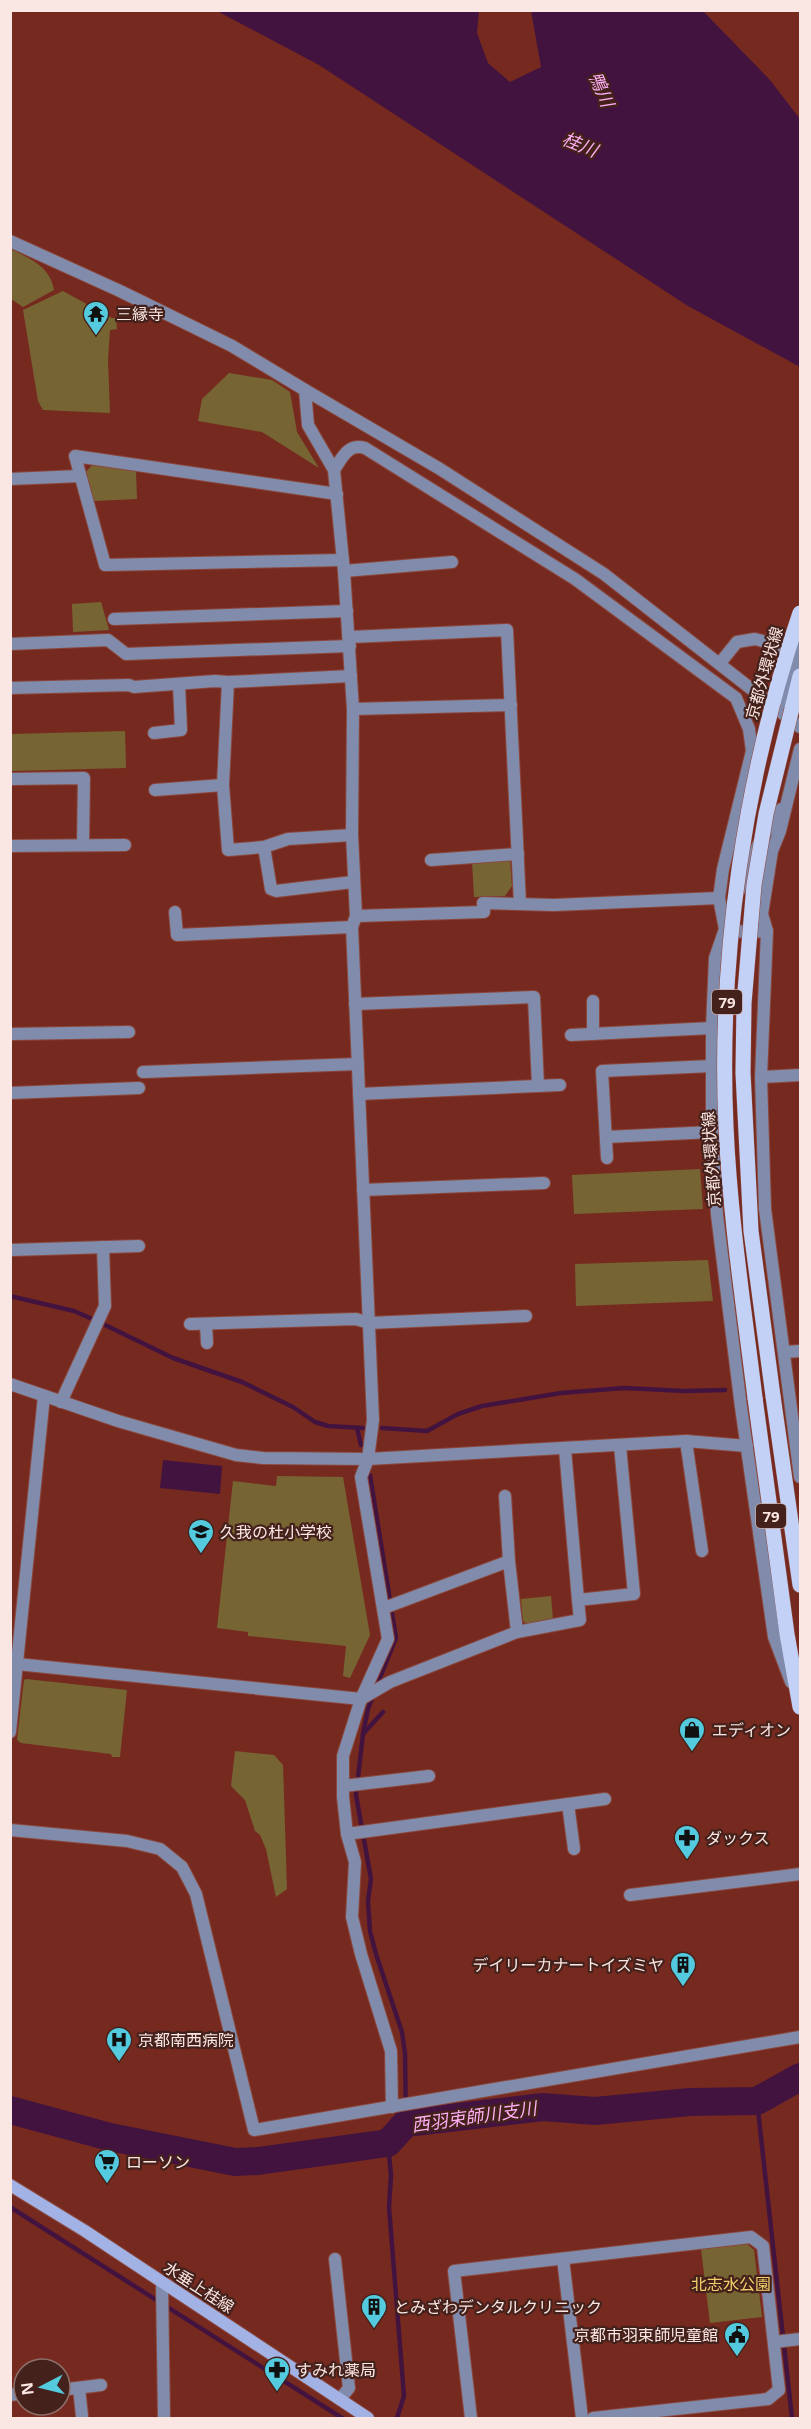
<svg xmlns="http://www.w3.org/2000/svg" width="811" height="2429" font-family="'Open Sans','Noto Sans JP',sans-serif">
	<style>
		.green { fill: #766533 }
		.water { fill: #43133f }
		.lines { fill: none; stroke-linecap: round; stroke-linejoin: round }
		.stream { stroke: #43133f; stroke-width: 4.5 }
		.river { stroke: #43133f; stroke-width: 28 }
		.minor-casing { stroke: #8b483e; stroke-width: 14 }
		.tertiary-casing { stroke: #8b483e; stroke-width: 14 }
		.secondary-casing { stroke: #8b483e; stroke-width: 14 }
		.primary-casing { stroke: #8b483e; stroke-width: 16 }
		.minor { stroke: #818cac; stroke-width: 12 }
		.tertiary { stroke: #818cac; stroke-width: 12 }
		.secondary { stroke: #a2b2e4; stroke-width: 12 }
		.primary { stroke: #c4d1f7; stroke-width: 15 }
		.minor-bridge-casing { stroke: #8b483e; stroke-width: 14; stroke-linecap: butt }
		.primary-bridge-casing { stroke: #8b483e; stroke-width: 16; stroke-linecap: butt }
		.minor-bridge { stroke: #818cac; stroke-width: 12 }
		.primary-bridge { stroke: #c4d1f7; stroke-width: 15 }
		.labels { text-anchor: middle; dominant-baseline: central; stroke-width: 4.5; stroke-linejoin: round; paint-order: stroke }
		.shield { fill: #44211b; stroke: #c3aba6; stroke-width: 1.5 }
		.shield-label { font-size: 15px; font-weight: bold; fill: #fae6e2 }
		.poi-label { font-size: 16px; fill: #fae6e2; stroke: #44211b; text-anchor: start }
		.street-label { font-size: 16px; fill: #fae6e2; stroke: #44211b }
		.park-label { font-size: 16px; fill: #f2d06b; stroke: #44211b }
		.water-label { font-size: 18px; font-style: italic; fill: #fcaef3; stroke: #44211b }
	</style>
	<rect width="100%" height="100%" fill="#762a1f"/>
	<g class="green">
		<path d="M11,249C30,259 50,266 54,290L23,307L11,299Z"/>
		<polygon points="63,291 112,318 116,318 117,329 110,330 108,359 110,413 43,410 38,401 23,310"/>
		<polygon points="229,373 272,380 290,392 297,432 319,468 262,432 198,421 202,399"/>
		<polygon points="92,465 136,471 137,499 94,501 86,472"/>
		<polygon points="101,602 109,630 73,632 72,604"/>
		<polygon points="125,731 126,768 11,771 11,734"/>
		<polygon points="510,859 512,886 505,896 474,897 472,861"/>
		<polygon points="700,1169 703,1209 574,1214 572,1175"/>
		<polygon points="708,1260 713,1301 576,1306 575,1264"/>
		<polygon points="277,1476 343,1477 370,1635 350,1678 343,1676 346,1646 248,1636 248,1632 217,1628 233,1481 276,1486"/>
		<polygon points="551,1596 553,1620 531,1627 523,1621 521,1599"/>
		<polygon points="26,1679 127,1690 120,1757 112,1757 111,1754 21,1743 17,1740 24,1680"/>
		<polygon points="235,1751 274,1755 283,1765 287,1889 276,1897 266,1849 260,1835 255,1831 245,1800 231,1786"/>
		<polygon points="747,2244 754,2250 762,2317 710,2323 701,2249"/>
	</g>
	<g class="water">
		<polygon points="217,11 479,11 477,33 488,63 510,82 541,67 531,11 703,11 770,80 800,119 800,367 688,306 319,65"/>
		<polygon points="163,1460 222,1466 220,1494 160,1488"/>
	</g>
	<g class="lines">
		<g class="stream">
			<polyline points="10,1296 74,1311 99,1322 173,1358 242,1382 293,1407 315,1422 328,1426 363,1428"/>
			<polyline points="357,1428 361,1445"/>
			<polyline points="382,1428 427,1431 458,1414 482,1406 561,1393 624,1388 685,1391 725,1390"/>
			<polyline points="370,1475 396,1638 377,1685"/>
			<polyline points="383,1712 363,1734 356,1795 371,1879 368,1901 370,1931 376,1954 402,2032 405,2053 406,2123"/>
			<polyline points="363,1734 368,1709 373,1696"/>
			<polyline points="757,2101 792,2418"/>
			<polyline points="388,2143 391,2175 389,2207 404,2396 397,2418"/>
			<polyline points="10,2207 342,2418"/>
		</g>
		<polyline class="river" points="10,2110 110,2137 235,2162 258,2161 388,2143 406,2123 543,2107 595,2111 690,2102 757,2101 800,2077"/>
		<defs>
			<g id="minor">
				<polyline points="10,241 120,291 232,346 305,390 308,425 334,470 344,571 353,709 352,835 356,916 352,927 373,1420 368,1459 361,1477 388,1639 361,1699 343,1756 343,1797 347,1834 355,1862 352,1917 361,1954 391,2051 392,2107"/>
				<path d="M334,470C342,458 348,443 365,448L575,579L736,698L749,729L752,751L723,869L719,898L725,929L715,958L712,1028V1132L717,1215L741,1407L774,1637L791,1682"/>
				<polyline points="10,479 80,476"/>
				<polyline points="337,494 75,456 105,565 343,560"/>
				<polyline points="344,571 452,562"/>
				<polyline points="114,619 347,611"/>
				<polyline points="350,637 507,630 520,904"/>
				<polyline points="10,644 108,640 126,654 350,646"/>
				<polyline points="720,663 737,642 755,639 797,650"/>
				<polyline points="228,682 223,785 228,850 264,847 288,839 352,835"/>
				<polyline points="10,688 129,685 134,687 215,681 228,682 351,676"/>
				<polyline points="353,709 511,705"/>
				<polyline points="154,733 181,730 179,684"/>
				<polyline points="10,779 84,778 83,845"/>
				<polyline points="155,790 223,785"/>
				<polyline points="10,846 125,845"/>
				<polyline points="264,847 271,889 276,891 353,882"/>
				<polyline points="431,860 518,854"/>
				<polyline points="175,912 177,935 352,927"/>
				<polyline points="356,916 484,912 483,903 554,905 719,898"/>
				<polyline points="725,929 744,932 767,931 761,1077 765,1209 800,1477"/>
				<polyline points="593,1001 593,1034"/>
				<polyline points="355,1004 534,997 538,1086"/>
				<polyline points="10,1034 129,1032"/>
				<polyline points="571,1035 712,1028"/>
				<polyline points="143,1072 358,1064"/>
				<polyline points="761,1077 800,1075"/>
				<polyline points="10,1093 139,1088"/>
				<polyline points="359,1094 560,1085"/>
				<polyline points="606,1137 712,1132"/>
				<polyline points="607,1158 602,1071 711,1066"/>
				<polyline points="363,1190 544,1183"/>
				<polyline points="10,1250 139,1246"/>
				<polyline points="190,1324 356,1319 369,1323 526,1316"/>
				<polyline points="206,1324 207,1343"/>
				<polyline points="784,1352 800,1351"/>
				<polyline points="10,1384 118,1421 236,1455 263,1458 368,1459 686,1441 747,1446"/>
				<polyline points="61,1402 105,1306 103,1247"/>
				<polyline points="686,1441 702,1551"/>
				<polyline points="565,1449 578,1600 634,1594 620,1446"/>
				<polyline points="505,1496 509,1561 517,1632"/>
				<polyline points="384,1608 509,1561"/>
				<polyline points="17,1664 361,1699 390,1682 517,1632 580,1620 578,1600"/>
				<polyline points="343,1786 429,1776"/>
				<polyline points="568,1804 574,1849"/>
				<polyline points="10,1830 127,1841 160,1849 182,1867 196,1894 254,2130 800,2037"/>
				<polyline points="347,1834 605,1799"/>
				<polyline points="630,1895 800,1874"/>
				<polyline points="335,2259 349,2388 340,2399"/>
				<polyline points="563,2259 582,2418"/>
				<polyline points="162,2283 164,2418"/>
				<polyline points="774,2342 800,2339"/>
				<polyline points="79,2388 82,2416"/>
				<polyline points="60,2390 101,2385"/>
				<polyline points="10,2395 24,2393"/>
				<polyline points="471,2418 454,2271 751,2237 763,2246 779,2390 768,2399 593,2418"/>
			</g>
			<g id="tertiary">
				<polyline points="305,390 440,469 604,574 800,727"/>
				<polyline points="740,889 758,845 781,809"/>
				<polyline points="767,931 762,914 772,851 780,831 800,749"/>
				<polyline points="10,1732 44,1396"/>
			</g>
			<polyline id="secondary" points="10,2185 85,2231 368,2418"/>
			<g id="primary">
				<polyline points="773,1396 800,1585"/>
				<polyline points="755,1398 787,1634 800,1707"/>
			</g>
		</defs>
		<use href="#minor" class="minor-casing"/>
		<use href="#tertiary" class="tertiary-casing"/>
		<use href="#secondary" class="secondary-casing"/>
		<use href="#primary" class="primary-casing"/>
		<use href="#minor" class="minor"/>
		<use href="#tertiary" class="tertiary"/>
		<use href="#secondary" class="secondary"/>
		<use href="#primary" class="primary"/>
		<defs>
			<polyline id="minor-bridge" points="785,701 800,644"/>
			<g id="primary-bridge">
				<polyline points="773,1396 751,1231 743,1073 744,1003 754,885 766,814 800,676"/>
				<path d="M755,1398C744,1308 730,1218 726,1127C718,955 745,776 800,613"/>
			</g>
		</defs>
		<use href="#minor-bridge" class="minor-bridge-casing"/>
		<use href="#primary-bridge" class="primary-bridge-casing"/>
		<use href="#minor-bridge" class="minor-bridge"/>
		<use href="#primary-bridge" class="primary-bridge"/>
	</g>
	<defs>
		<symbol id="temple-pin" viewBox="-11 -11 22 30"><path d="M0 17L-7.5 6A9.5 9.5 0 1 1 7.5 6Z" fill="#54cade" stroke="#44211b"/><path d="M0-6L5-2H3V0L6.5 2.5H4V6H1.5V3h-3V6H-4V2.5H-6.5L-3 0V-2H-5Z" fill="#111"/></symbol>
		<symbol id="school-pin" viewBox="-11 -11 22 30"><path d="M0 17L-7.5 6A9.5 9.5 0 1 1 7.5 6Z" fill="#54cade" stroke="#44211b"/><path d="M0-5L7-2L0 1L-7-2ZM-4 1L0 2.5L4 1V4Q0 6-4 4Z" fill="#111"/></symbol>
		<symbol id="shop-pin" viewBox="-11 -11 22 30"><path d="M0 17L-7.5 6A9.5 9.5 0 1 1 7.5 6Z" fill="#54cade" stroke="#44211b"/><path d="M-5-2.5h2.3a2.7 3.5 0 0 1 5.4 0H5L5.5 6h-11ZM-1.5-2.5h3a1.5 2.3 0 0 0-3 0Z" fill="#111"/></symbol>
		<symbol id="pharmacy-pin" viewBox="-11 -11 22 30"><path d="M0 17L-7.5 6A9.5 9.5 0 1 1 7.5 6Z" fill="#54cade" stroke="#44211b"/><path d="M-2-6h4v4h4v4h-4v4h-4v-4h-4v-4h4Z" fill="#111"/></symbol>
		<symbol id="building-pin" viewBox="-11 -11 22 30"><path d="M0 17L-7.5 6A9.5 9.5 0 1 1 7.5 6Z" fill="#54cade" stroke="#44211b"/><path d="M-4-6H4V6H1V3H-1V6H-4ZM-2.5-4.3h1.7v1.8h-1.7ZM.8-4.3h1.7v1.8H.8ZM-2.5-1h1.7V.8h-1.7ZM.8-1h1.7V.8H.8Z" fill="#111"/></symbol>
		<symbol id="hospital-pin" viewBox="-11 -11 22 30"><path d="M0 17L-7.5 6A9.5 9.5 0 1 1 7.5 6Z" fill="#54cade" stroke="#44211b"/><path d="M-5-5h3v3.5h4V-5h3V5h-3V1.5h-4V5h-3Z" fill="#111"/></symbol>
		<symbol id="supermarket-pin" viewBox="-11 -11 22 30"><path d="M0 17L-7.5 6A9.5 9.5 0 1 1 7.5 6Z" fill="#54cade" stroke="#44211b"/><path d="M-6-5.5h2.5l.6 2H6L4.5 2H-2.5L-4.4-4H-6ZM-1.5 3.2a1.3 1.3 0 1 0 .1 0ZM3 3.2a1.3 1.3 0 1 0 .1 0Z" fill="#111"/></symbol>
		<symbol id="civic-pin" viewBox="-11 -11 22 30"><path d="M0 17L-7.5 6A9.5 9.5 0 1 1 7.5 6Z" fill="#54cade" stroke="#44211b"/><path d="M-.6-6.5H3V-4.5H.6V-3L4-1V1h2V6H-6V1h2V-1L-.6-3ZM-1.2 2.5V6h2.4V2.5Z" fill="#111"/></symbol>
	</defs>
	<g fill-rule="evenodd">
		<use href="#temple-pin" x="81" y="299" width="30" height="40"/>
		<use href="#school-pin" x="186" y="1517" width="30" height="40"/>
		<use href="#shop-pin" x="677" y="1715" width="30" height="40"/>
		<use href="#pharmacy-pin" x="672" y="1823" width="30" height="40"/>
		<use href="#building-pin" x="668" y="1950" width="30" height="40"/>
		<use href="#hospital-pin" x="104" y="2025" width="30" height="40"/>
		<use href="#supermarket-pin" x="92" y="2147" width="30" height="40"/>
		<use href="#building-pin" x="359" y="2292" width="30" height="40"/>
		<use href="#civic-pin" x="722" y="2320" width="30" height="40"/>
		<use href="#pharmacy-pin" x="262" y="2355" width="30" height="40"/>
	</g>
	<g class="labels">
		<g class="shield">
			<rect x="712" y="990" width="30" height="24" rx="4.5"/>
			<rect x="756" y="1504" width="30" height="24" rx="4.5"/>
		</g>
		<g class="shield-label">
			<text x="727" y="1002">79</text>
			<text x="771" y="1516">79</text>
		</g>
		<g class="poi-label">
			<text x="116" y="314">三縁寺</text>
			<text x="220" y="1532">久我の杜小学校</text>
			<text x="712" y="1730">エディオン</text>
			<text x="706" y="1838">ダックス</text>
			<text x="664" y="1965" text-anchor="end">デイリーカナートイズミヤ</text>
			<text x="138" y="2040">京都南西病院</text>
			<text x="126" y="2162">ローソン</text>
			<text x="394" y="2307">とみざわデンタルクリニック</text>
			<text x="718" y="2335" text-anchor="end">京都市羽束師児童館</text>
			<text x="296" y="2370">すみれ薬局</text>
		</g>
		<g class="street-label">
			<text transform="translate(764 673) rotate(-74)">京都外環状線</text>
			<text transform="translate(711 1159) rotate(-94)">京都外環状線</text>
			<text transform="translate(199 2287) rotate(33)">水垂上桂線</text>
		</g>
		<g class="park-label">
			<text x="731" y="2284">北志水公園</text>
		</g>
		<g class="water-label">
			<text transform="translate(602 89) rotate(67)">鴨川</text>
			<text transform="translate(580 144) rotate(22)">桂川</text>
			<text transform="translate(474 2116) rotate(-8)">西羽束師川支川</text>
		</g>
	</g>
	<rect width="811" height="2429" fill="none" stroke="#fae6e2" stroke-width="24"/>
	<g transform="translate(42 2387) rotate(263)"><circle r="28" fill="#44211b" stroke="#8d706b" stroke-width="1.5"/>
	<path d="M0-4.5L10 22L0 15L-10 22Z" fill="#54cade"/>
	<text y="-9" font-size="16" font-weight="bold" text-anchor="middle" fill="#fae6e2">N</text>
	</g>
</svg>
